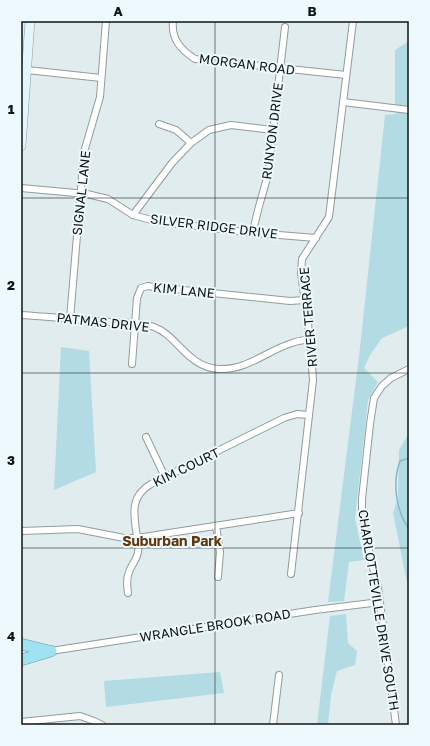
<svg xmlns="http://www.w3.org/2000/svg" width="430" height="746" font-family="'Golos Text',sans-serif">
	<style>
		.green { fill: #b2dbe4 }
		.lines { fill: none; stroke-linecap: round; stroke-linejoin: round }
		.stream { stroke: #82bac6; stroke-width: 1.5 }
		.street-casing { stroke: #919c9f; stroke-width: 8 }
		.secondary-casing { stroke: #919c9f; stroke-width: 10 }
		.highway-casing { stroke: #6d9aa5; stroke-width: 12 }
		.street { stroke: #fff; stroke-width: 6 }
		.secondary { stroke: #e2f6fb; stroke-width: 9 }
		.highway { stroke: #9fe2f2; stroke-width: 11 }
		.grid { fill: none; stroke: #101415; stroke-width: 1; stroke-opacity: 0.55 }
		.labels { text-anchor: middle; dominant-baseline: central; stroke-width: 4; stroke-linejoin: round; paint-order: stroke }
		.street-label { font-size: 13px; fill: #101415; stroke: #edf9fc }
		.neighbourhood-label { font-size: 14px; font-weight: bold; fill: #60380b; stroke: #edf9fc }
		.neatline { fill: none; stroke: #101415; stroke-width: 1.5 }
		.grid-label { font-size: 13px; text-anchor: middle; font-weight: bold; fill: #101415 }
	</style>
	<rect width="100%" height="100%" fill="#e0ecee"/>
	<g class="green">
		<polygon points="409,41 409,326 382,338 370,355 364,368 378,382 368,400 355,519 364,560 349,562 344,601 328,602 360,348 385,115 396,114 395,106 395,50"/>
		<polygon points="61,347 89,351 96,472 54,490"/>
		<polygon points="409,433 409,592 393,513 398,498 399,450"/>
		<polygon points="346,614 348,643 357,651 355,665 337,671 331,695 328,725 317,725 330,616"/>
		<polygon points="220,672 224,693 106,707 104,681"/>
	</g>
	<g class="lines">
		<path class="stream" d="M409,458L400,461C392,483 396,511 409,529"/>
		<defs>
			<g id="street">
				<path d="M173,21C171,39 181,50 195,59L346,75"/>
				<polyline points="27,70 101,78"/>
				<polyline points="343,102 409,110"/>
				<polyline points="159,124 176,130 191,143"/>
				<polyline points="21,188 87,194 108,199 133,215 155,221 253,233 316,238"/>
				<polyline points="133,215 172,163 191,143 209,130 231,125 272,130"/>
				<path d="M253,233C256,213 263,194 268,174L285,27"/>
				<path d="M21,315C51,317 82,320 112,322C125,323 141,322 154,327C177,335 188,368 219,369C248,370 266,351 292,343C297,341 304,340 310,339"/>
				<polyline points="70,319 84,152 100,97 106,21"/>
				<polyline points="132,364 137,298 141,288 148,286 154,287 290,301 305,300"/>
				<polyline points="146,437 165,477"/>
				<polyline points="216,526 220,552 218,577"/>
				<polyline points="21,531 78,529 124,538 137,538 299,513"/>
				<polyline points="291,574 313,380 310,339 301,273 302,259 329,217 353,21"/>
				<path d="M128,593C127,586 126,579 129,572C131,565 137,560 138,552C139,547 138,542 137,537C134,515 129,497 151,484L284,418L297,414L309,415"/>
				<polyline points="51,651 315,610 380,602"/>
				<polyline points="21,722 80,716 94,721 102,725"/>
				<polyline points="273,725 279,675"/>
				<polyline points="396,725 378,588 368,547 362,515 362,499 370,424 374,398 382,386 391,378 409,369"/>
			</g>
			<polyline id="secondary" points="21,146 30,21"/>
			<g id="highway">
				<polyline points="21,644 49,651"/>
				<polyline points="21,660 51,651"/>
			</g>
		</defs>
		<use href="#street" class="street-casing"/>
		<use href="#secondary" class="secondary-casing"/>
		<use href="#highway" class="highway-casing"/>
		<use href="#street" class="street"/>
		<use href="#secondary" class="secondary"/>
		<use href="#highway" class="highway"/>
	</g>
	<path class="grid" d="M215,21V725M21,198H409M21,373H409M21,548H409"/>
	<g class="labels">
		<g class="street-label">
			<text transform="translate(247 64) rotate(7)">MORGAN ROAD</text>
			<text transform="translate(272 131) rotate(-83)">RUNYON DRIVE</text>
			<text transform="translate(81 193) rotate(-84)">SIGNAL LANE</text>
			<text transform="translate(214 226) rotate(7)">SILVER RIDGE DRIVE</text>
			<text transform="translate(184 290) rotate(6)">KIM LANE</text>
			<text transform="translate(308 317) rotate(-95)">RIVER TERRACE</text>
			<text transform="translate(103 322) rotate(6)">PATMAS DRIVE</text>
			<text transform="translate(186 467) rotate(-26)">KIM COURT</text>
			<text transform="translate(379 610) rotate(81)">CHARLOTTEVILLE DRIVE SOUTH</text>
			<text transform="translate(215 625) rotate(-9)">WRANGLE BROOK ROAD</text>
		</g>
		<g class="neighbourhood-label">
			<text x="172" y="540">Suburban Park</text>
		</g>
	</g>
	<rect width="430" height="746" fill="none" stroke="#edf9fc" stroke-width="44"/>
	<rect x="22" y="22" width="386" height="702" class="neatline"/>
	<g class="grid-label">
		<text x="118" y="16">A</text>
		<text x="312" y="16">B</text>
		<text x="11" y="114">1</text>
		<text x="11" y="290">2</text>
		<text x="11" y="465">3</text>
		<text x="11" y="641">4</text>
	</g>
</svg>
